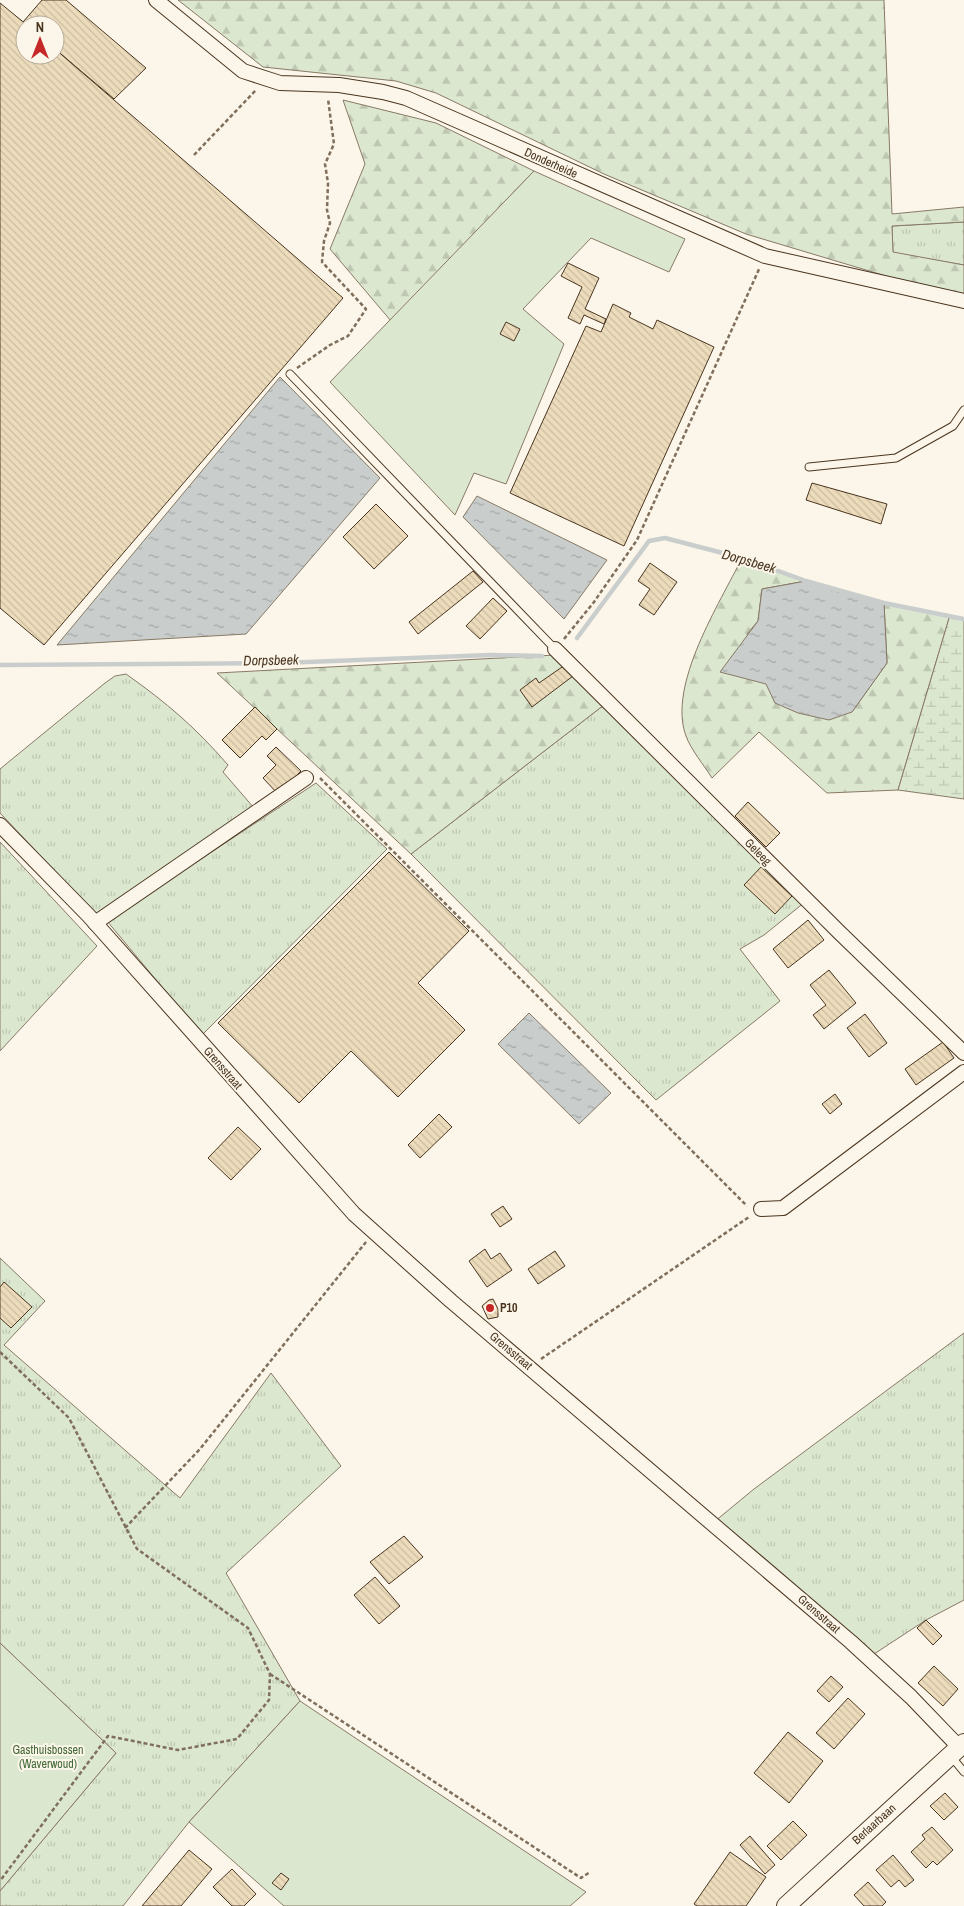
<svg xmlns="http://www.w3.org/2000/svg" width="964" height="1906" font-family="'Archivo Narrow',sans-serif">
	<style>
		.grass { fill: url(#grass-tufts); stroke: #887966 }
		.forest { fill: url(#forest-firs); stroke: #887966 }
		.wetland { fill: url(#wetland-marsh); stroke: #887966 }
		.green { fill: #dce7d0; stroke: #887966 }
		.water { fill: url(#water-ripples); stroke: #887966 }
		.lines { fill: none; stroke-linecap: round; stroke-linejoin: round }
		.stream { stroke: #c9cecd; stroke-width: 4.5 }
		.building { fill: url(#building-back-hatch); stroke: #4a3520 }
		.service-casing { stroke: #4a3520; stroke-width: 9 }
		.minor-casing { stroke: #4a3520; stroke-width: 16 }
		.tertiary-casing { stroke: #4a3520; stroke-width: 20 }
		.path { stroke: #7f6f5c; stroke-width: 2.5; stroke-dasharray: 4 2.5; stroke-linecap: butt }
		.service { stroke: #fbf6e9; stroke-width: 7 }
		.minor { stroke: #fbf6e9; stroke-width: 14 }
		.tertiary { stroke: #fbf6e9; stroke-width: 18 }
		.poi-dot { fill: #c62828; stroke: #fbf6e9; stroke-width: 2 }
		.labels { text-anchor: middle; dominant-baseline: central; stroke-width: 4; stroke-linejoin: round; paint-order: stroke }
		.street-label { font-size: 12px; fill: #4a3520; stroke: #fbf6e9 }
		.poi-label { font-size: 12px; font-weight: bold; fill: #4a3520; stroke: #fbf6e9; text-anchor: start }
		.park-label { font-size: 12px; fill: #436837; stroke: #fbf6e9 }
		.water-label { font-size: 14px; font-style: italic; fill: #4a3520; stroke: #fbf6e9 }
	</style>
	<defs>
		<pattern id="grass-tufts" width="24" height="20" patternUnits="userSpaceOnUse" patternTransform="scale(1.25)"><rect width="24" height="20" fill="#dce7d0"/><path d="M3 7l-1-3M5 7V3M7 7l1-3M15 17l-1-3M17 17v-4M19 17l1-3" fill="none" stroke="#bec7b2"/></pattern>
		<pattern id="forest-firs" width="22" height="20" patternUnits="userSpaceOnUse" patternTransform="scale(1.25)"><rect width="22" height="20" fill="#dce7d0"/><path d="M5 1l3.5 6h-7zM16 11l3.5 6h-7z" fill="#bec7b2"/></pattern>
		<pattern id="wetland-marsh" width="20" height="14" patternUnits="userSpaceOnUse" patternTransform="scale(1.25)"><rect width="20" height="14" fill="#dce7d0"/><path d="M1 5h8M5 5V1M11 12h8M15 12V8" fill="none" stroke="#bec7b2"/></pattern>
		<pattern id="water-ripples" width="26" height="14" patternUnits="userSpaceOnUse" patternTransform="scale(1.25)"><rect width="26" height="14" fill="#c9cecd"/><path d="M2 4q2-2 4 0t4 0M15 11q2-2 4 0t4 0" fill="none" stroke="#a5a8a6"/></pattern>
		<pattern id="building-back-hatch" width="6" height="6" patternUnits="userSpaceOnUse" patternTransform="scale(1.25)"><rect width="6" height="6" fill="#ecdcbc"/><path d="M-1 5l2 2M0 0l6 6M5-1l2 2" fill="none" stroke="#ccbda1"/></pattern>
	</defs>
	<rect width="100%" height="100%" fill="#fbf6e9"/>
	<g class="grass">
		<polygon points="964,222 964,265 893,253 892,226"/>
		<path d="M126,674C167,703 195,727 228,765L223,772L254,808L96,914L0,813V769L105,683L115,676Z"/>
		<polygon points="604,705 805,902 764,935 740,949 780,1001 656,1100 411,854"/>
		<polygon points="316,783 387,849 202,1035 107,921"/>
		<polygon points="0,842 97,946 0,1051"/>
		<polygon points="0,1258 45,1301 4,1345 180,1498 271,1373 341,1466 226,1573 300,1701 189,1822 123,1906 0,1906 0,1891 116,1753 0,1643"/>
		<polygon points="964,1333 964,1600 926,1620 871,1656 714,1522 754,1489"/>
	</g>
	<g class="forest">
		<polygon points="178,0 884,0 892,214 964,207 964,222 892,226 893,252 964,265 964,294 896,279 746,234 604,174 436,93 396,81 263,67"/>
		<polygon points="343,100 436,123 534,171 391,321 330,249 365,164"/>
		<path d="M742,558L806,581L762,589L758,621L747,634L775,703L852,712L887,663L884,603L950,615L898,790L827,793L759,732L712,778C704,765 691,750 686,736C667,685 720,603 742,558Z"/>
		<polygon points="556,655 604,705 411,854 217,673"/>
	</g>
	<polygon class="wetland" points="950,615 964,619 964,799 898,790"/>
	<g class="green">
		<polygon points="534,171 685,239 669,272 591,238 523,309 564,344 506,484 474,473 455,515 330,382"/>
		<polygon points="0,1643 116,1753 0,1891"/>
		<polygon points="300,1701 586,1892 570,1906 284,1906 189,1822"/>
	</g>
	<g class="water">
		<polygon points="280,377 380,478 246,634 57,645"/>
		<polygon points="477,496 607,560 564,619 463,517"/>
		<polygon points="806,581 884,603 887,663 852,712 829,720 798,713 775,703 766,684 720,672 758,621 762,589"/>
		<polygon points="529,1013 611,1093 579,1124 498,1044"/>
	</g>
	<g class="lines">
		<g class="stream">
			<polyline points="577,638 649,541 665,538 742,558 806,581 884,603 964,619"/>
			<polyline points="0,665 281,663 490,655 542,656"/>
		</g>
	</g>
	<g class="building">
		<polygon points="42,0 66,0 146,68 114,99 55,49 55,25 27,25 23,22"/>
		<polygon points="0,3 27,25 25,25 25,55 55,55 55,49 343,298 44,645 0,608"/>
		<polygon points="568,263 599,278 585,309 606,319 604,324 584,315 580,324 568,318 582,287 561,276"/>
		<polygon points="613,304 631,313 629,317 653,329 657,320 714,347 624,546 510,493 586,326 601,332"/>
		<polygon points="506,322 520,329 514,341 500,334"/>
		<polygon points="812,483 887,504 881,524 806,500"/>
		<polygon points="376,504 408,536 374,569 343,537"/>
		<polygon points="650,563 677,582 654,615 639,605 650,589 638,581"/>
		<polygon points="473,571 483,582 418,634 409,622"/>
		<polygon points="493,598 507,611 480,639 466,626"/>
		<polygon points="565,665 573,676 532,707 520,690 536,678 539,683"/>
		<polygon points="255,707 277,729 266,740 262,736 240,758 222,740"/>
		<polygon points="276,747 301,771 278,794 263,778 276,765 267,756"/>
		<polygon points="748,802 780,833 766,847 735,816"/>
		<polygon points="389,852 469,931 418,983 465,1030 398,1097 351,1051 299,1103 218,1023"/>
		<polygon points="761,867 792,896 775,914 744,885"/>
		<polygon points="808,920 824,940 788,968 773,949"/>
		<polygon points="829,970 856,1003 824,1029 813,1015 826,1005 810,985"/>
		<polygon points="865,1014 887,1043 869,1057 847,1028"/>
		<polygon points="943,1042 954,1058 916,1085 905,1069"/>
		<polygon points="835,1094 842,1104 830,1114 822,1104"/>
		<polygon points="439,1114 452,1127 420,1158 408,1145"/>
		<polygon points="238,1127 261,1149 231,1180 208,1158"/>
		<polygon points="503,1206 512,1219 500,1227 491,1214"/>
		<polygon points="485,1249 491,1259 500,1253 512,1270 487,1287 469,1261"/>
		<polygon points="555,1251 565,1266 538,1284 528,1269"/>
		<polygon points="4,1282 32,1307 11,1328 0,1318 0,1287"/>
		<polygon points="493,1299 498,1309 498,1317 488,1319 482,1306 489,1300"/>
		<polygon points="404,1536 423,1557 389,1584 370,1562"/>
		<polygon points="375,1577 400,1606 379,1624 354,1595"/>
		<polygon points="926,1620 942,1636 933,1645 917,1628"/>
		<polygon points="934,1666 958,1689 943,1706 918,1683"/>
		<polygon points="831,1676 843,1687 829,1702 817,1691"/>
		<polygon points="848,1698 865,1714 834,1749 816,1733"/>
		<polygon points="788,1732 823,1761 789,1803 754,1773"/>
		<polygon points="945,1793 958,1807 944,1820 930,1806"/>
		<polygon points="793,1821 807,1835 781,1860 767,1846"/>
		<polygon points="932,1827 953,1850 937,1865 933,1861 926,1868 911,1852 925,1839 922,1835"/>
		<polygon points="750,1836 775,1865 765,1874 740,1845"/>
		<polygon points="189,1850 212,1869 181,1906 142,1906"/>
		<polygon points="730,1852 766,1877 746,1906 697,1906 694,1904"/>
		<polygon points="893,1855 914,1880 905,1887 899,1880 891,1887 876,1870"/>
		<polygon points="232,1869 256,1894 244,1906 232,1906 213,1887"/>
		<polygon points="281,1873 289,1879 281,1890 272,1883"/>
		<polygon points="868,1882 886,1902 882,1906 864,1906 854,1895"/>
	</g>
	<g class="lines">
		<defs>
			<g id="service">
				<polyline points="290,374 555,649"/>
				<polyline points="809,467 896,458 953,426 964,410"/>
				<polyline points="950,1755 964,1772"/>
			</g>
			<g id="minor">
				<polyline points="156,0 243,71 280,83 339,85 383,92 406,98 765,256 964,301"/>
				<polyline points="555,649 840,933 964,1053"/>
				<polyline points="0,825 89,916 354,1214 451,1301 851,1642 911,1697 959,1747"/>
				<polyline points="95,923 306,778"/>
				<polyline points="761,1209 783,1208 964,1072"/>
			</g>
			<polyline id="tertiary" points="786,1906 964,1743"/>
		</defs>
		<use href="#service" class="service-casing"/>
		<use href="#minor" class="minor-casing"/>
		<use href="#tertiary" class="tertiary-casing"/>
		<g class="path">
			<polyline points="194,155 256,90"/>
			<polyline points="297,368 330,345 348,336 366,309 322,262 324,241 330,223 327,210 328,183 325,164 334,144 328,99"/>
			<polyline points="564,639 594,602 637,540 760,267"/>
			<polyline points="320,778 747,1206"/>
			<polyline points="0,1352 69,1418 137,1549 248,1628 270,1674 269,1700 237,1739 178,1750 108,1736 0,1881"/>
			<polyline points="541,1359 749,1217"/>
			<polyline points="125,1528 200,1449 366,1242"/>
			<polyline points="270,1674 581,1878 590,1872"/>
		</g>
		<use href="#service" class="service"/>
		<use href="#minor" class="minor"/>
		<use href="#tertiary" class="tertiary"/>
	</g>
	<circle class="poi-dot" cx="490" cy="1308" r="5"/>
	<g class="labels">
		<g class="street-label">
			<text transform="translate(551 163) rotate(24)">Donderheide</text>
			<text transform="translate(758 852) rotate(45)">Geleeg</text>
			<text transform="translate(223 1068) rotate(49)">Grensstraat</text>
			<text transform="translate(511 1351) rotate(40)">Grensstraat</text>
			<text transform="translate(819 1614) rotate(41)">Grensstraat</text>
			<text transform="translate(874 1824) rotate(-42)">Berlaarbaan</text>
		</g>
		<g class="poi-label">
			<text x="500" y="1308">P10</text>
		</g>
		<g class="park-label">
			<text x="48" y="1750">Gasthuisbossen<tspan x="48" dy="14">(Waverwoud)</tspan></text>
		</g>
		<g class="water-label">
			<text transform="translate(749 561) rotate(16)">Dorpsbeek</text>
			<text transform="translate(271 660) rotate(-1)">Dorpsbeek</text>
		</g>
	</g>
	<g transform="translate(40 40)"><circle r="24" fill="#fbf6e9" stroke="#b4a999"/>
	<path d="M0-4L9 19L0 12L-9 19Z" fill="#c62828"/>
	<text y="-8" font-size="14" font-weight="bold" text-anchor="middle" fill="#4a3520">N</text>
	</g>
</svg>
